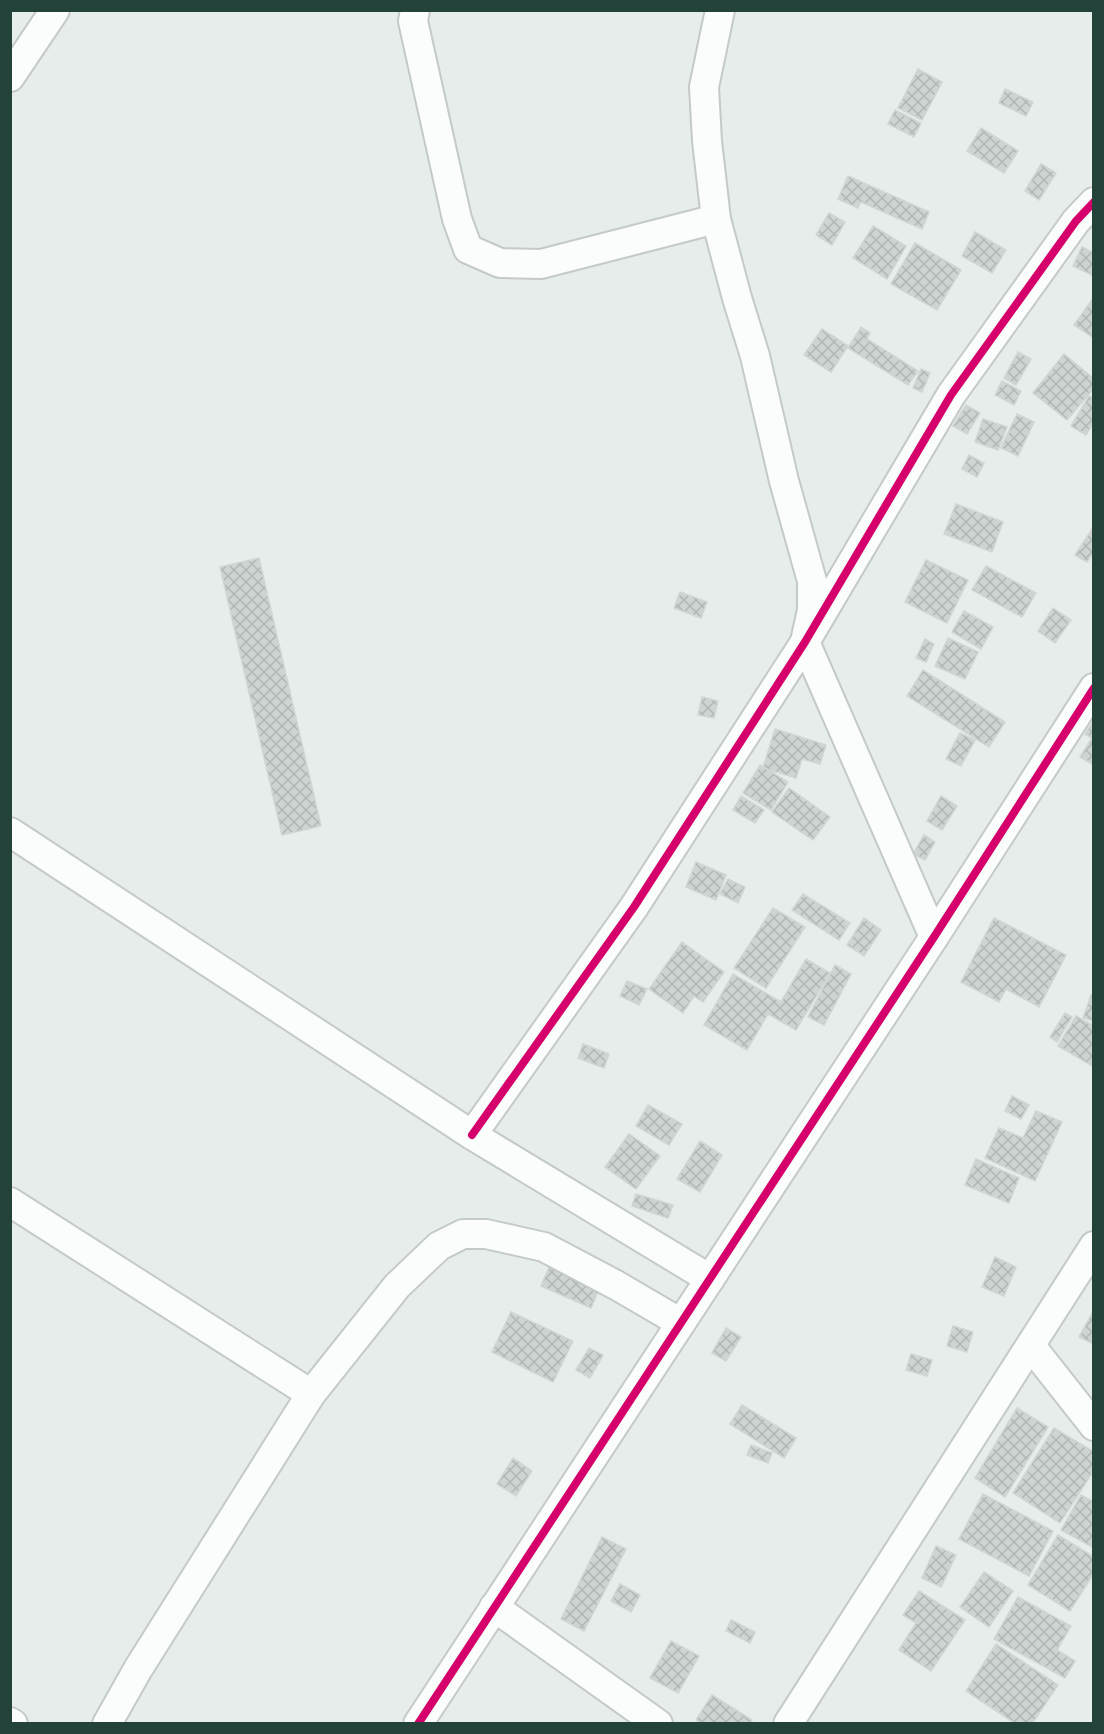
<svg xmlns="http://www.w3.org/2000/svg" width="1104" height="1734" font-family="'Source Sans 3',sans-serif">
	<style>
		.building { fill: url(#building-cross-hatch); stroke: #d0d6d3; stroke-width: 1.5 }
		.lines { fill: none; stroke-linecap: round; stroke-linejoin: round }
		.minor-casing { stroke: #c4cac7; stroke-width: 32 }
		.minor { stroke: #fbfcfc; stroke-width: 28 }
		.cycleway-casing { stroke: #f6fbf8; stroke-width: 11 }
		.cycleway { stroke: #d6006c; stroke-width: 8 }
	</style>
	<defs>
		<pattern id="building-cross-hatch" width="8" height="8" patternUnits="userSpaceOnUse" patternTransform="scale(1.5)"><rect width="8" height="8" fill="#ced4d1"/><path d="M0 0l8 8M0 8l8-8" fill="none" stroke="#b1b7b4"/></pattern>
	</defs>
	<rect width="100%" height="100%" fill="#e7edea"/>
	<g class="building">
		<polygon points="918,69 942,82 922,120 898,108"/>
		<polygon points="1005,89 1033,102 1026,116 999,103"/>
		<polygon points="895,110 921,123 914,137 888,124"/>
		<polygon points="981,128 1018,151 1004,173 967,151"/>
		<polygon points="1041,164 1056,173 1039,200 1025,191"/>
		<polygon points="848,176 929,212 922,229 861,202 858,208 838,199"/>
		<polygon points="829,213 845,222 832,245 816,235"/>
		<polygon points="873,226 906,246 887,279 853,258"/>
		<polygon points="975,232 1006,250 992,273 962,256"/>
		<polygon points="915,243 961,270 937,310 891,284"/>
		<polygon points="1082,247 1094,253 1094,276 1073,266"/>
		<polygon points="1094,297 1094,338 1074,325"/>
		<polygon points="861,327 870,333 867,339 918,371 908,385 848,348"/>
		<polygon points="822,329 848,346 831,372 804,355"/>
		<polygon points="1018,352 1031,359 1016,385 1004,378"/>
		<polygon points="1064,354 1094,379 1094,388 1067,420 1033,393"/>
		<polygon points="921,369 930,373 922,392 913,388"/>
		<polygon points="1002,381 1021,391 1014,405 995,395"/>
		<polygon points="1089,396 1094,399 1094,422 1086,435 1071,426"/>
		<polygon points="966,405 980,413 967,434 953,426"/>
		<polygon points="1017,414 1034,422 1018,456 1001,448"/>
		<polygon points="983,419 1007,427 998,450 975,442"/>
		<polygon points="969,455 984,463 977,477 962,469"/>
		<polygon points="956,504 1003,522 992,552 944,534"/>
		<polygon points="1094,526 1094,552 1087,562 1075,555"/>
		<polygon points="259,558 321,826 282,835 220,567"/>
		<polygon points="926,560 968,580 947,623 905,602"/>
		<polygon points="986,566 1036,593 1022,617 972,590"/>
		<polygon points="680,592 707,602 701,618 674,608"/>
		<polygon points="1053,608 1071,620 1055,643 1038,631"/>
		<polygon points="964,611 993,627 981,649 952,632"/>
		<polygon points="948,638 978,652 965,679 935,666"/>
		<polygon points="925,639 934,644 926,662 916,658"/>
		<polygon points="923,670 1005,722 989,747 907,696"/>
		<polygon points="702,697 718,701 714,718 698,715"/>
		<polygon points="1094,720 1094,765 1080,757 1092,738 1085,734"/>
		<polygon points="775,729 826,745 820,764 802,759 796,778 763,768"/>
		<polygon points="960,733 975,740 961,766 946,759"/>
		<polygon points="760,765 788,782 771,810 743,793"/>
		<polygon points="789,788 830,817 813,840 772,812"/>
		<polygon points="741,796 764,810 755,823 733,810"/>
		<polygon points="941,796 957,806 942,830 927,821"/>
		<polygon points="924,835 935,842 925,860 913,854"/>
		<polygon points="696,862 726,875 716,900 686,887"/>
		<polygon points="728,879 745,887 738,903 720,894"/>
		<polygon points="803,894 850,923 839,940 792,910"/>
		<polygon points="773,908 805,927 766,988 734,968"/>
		<polygon points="864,918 881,930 864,956 847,945"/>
		<polygon points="994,918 1066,955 1039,1007 1006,989 999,1002 961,982"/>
		<polygon points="682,942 724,972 703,1002 694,996 683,1013 649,989"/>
		<polygon points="806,959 830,973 796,1030 768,1014 747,1050 704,1025 733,974 781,1002"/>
		<polygon points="835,965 851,974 824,1025 808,1017"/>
		<polygon points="627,981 647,989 639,1005 620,996"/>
		<polygon points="1091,995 1094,996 1094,1021 1083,1018"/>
		<polygon points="1065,1013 1072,1017 1057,1042 1050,1037"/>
		<polygon points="1076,1016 1094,1026 1094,1067 1058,1046"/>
		<polygon points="583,1044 609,1054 604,1068 578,1058"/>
		<polygon points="1012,1096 1029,1105 1021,1119 1005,1111"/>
		<polygon points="648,1105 682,1124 669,1145 636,1126"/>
		<polygon points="1036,1111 1062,1122 1035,1181 985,1158 999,1128 1023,1138"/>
		<polygon points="629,1134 660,1156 636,1189 605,1167"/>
		<polygon points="700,1141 722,1155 700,1192 677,1179"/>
		<polygon points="976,1159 1019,1178 1009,1203 965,1185"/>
		<polygon points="636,1194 673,1205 668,1218 632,1206"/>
		<polygon points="556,1251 606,1273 591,1308 541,1286"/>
		<polygon points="995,1257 1016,1267 1004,1296 982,1287"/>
		<polygon points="1094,1310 1094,1344 1079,1337"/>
		<polygon points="511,1312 573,1341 553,1382 492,1352"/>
		<polygon points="953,1326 973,1332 967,1352 947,1346"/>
		<polygon points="726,1328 741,1337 726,1361 712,1353"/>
		<polygon points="589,1348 603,1355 590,1378 576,1370"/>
		<polygon points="911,1354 932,1360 927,1376 906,1370"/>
		<polygon points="742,1405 796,1438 784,1458 730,1424"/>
		<polygon points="1017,1408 1048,1427 1005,1497 975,1478"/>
		<polygon points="1054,1428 1094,1452 1094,1470 1060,1523 1013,1493"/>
		<polygon points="751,1445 772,1453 768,1463 747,1455"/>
		<polygon points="513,1458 532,1471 516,1496 497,1484"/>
		<polygon points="983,1494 1053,1531 1029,1576 959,1539"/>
		<polygon points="1081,1495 1094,1502 1094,1548 1061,1530"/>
		<polygon points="1058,1535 1094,1557 1094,1573 1070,1611 1028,1585"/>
		<polygon points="602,1537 626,1549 584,1631 561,1619"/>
		<polygon points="936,1546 956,1555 941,1587 922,1578"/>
		<polygon points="984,1572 1013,1591 989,1627 960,1607"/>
		<polygon points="620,1584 640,1595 631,1612 611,1601"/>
		<polygon points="919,1591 965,1620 931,1671 899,1650 916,1623 903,1615"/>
		<polygon points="1018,1597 1071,1626 1057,1650 1075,1661 1065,1678 994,1639"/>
		<polygon points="731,1620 755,1632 750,1643 726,1631"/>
		<polygon points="671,1641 699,1656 678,1693 650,1678"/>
		<polygon points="996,1644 1058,1685 1032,1724 1016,1724 966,1691"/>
		<polygon points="712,1695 752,1720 750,1724 702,1724 696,1720"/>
	</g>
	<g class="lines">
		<defs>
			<g id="minor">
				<polyline points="415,10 413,21 457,219 468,249 500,263 541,264 716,219"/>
				<polyline points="720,10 704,87 707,141 716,219 737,298 755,356 784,481 812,581 812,610 805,642 934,937"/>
				<polyline points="10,77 55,10"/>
				<polyline points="10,832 472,1135 710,1279"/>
				<polyline points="472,1135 634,907 805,642 951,395 1076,221 1094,202"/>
				<polyline points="10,1202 311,1394"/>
				<polyline points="1031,1346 1094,1426"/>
				<polyline points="494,1607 658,1724"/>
				<polyline points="10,1722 13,1724"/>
				<polyline points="107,1724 138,1669 311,1394 397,1286 439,1246 463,1234 486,1234 544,1247 616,1285 681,1323"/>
				<polyline points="418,1724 934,937 1094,688"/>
				<polyline points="788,1724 1094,1246"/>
			</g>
		</defs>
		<use href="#minor" class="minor-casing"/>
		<use href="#minor" class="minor"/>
		<defs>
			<g id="cycleway">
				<polyline points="472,1135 634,907 805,642 951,395 1076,221 1094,202"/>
				<polyline points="418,1724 934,937 1094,688"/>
			</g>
		</defs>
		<use href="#cycleway" class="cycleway-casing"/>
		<use href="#cycleway" class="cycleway"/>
	</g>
	<rect width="1104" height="1734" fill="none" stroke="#234239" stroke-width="24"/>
</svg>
